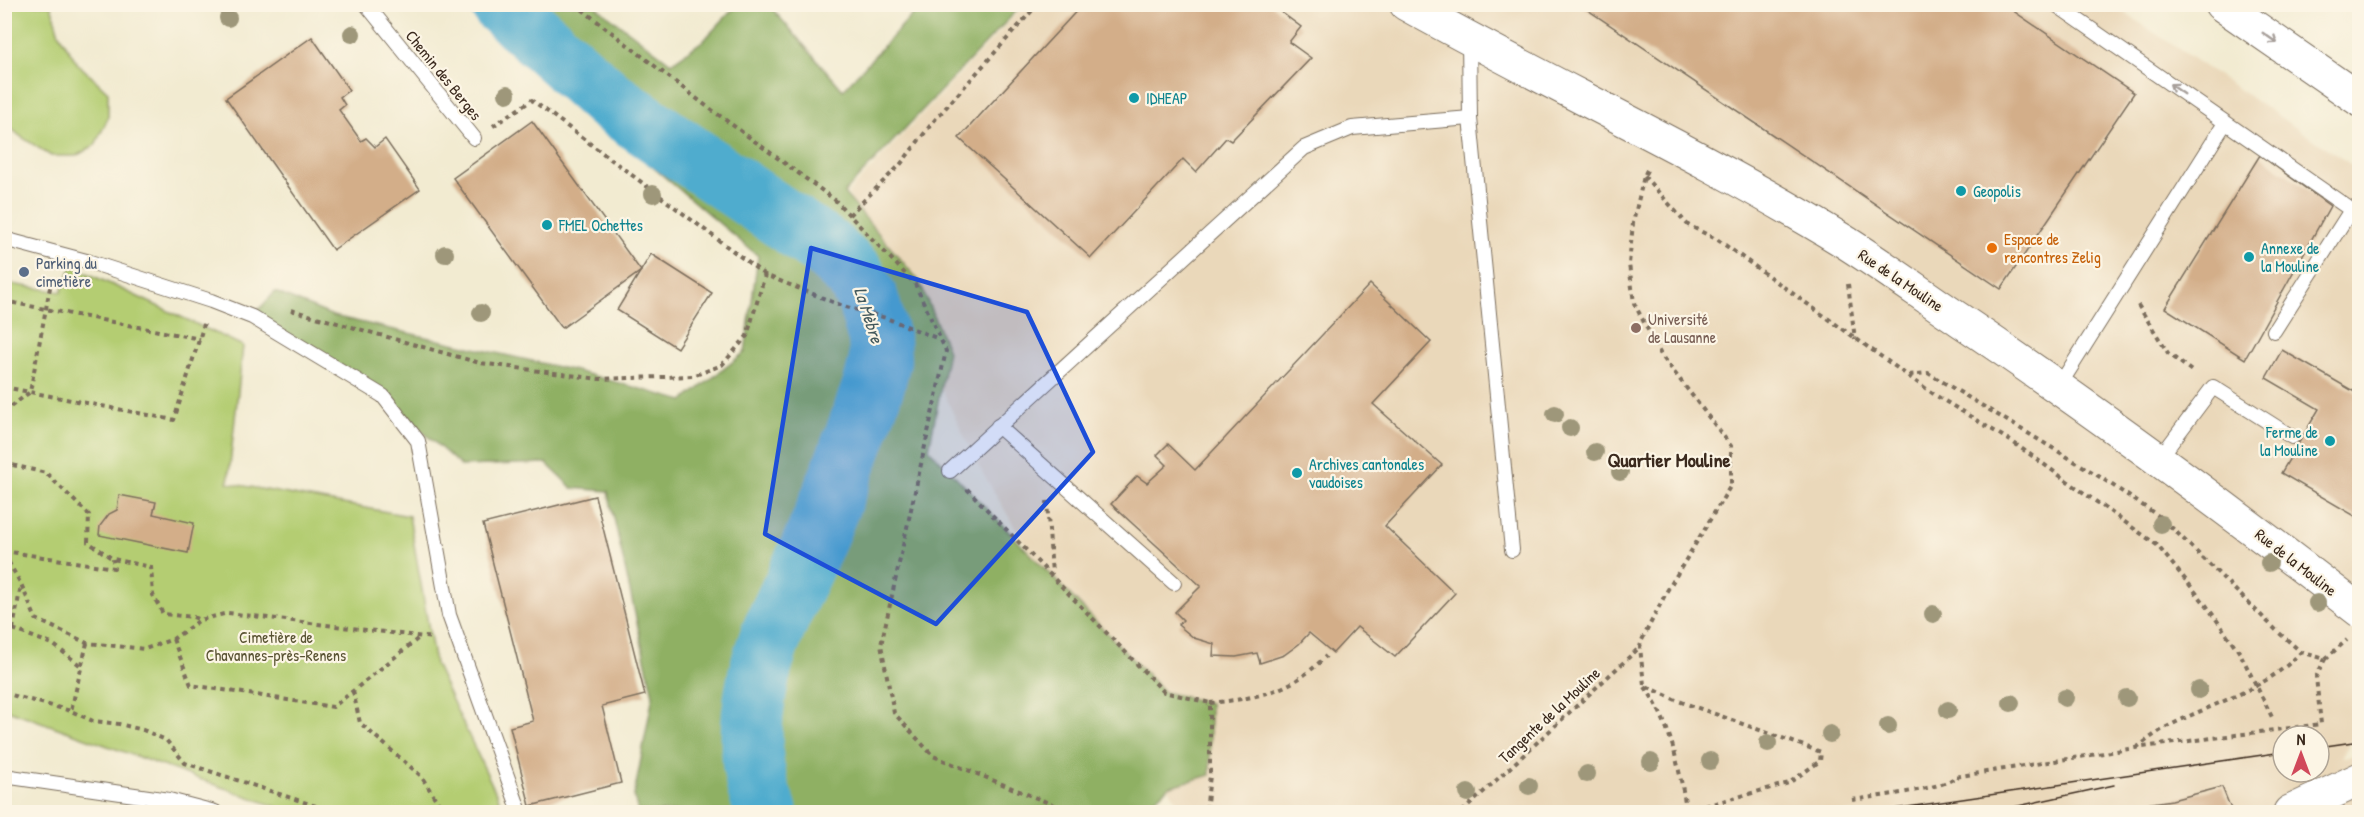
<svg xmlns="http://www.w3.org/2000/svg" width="2364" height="817" font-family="'Patrick Hand',sans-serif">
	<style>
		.built { fill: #ead8ba; fill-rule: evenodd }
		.green { fill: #b4cd72; stroke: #787c48; stroke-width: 1.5 }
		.forest { fill: #8fb064; stroke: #656d41; stroke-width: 1.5 }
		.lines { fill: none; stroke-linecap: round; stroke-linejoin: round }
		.river { stroke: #50acce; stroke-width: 62 }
		.building { fill: #d3ae89 }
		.service-casing { stroke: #7b6e5d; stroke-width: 16 }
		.tertiary-casing { stroke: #7b6e5d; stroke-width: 35 }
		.motorway-casing { stroke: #7b6e5d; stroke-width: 35 }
		.path { stroke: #7b6e5d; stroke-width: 4; stroke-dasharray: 4.5 4.5; stroke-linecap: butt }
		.service { stroke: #fff; stroke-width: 14 }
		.tertiary { stroke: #fff; stroke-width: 33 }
		.motorway { stroke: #fff; stroke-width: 33 }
		.tram { stroke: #3b2a1e; stroke-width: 1.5 }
		.tree { fill: #9e977a }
		.oneway { stroke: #a79f9a }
		.marked { fill: #1d4ed8; fill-opacity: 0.2; stroke: #1d4ed8; stroke-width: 4.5; stroke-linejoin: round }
		.culture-dot { fill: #0f9aa8; stroke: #fcf5e5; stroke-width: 2 }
		.food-dot { fill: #e8710a; stroke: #fcf5e5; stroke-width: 2 }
		.service-dot { fill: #5c6f8a; stroke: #fcf5e5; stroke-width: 2 }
		.education-dot { fill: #8d6e63; stroke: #fcf5e5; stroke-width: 2 }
		.labels { text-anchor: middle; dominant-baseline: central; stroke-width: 4.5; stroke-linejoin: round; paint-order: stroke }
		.street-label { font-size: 16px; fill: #3b2a1e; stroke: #fcf5e5 }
		.culture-label { font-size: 16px; fill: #0d838f; stroke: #fcf5e5; text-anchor: start }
		.food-label { font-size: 16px; fill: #c56008; stroke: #fcf5e5; text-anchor: start }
		.service-label { font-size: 16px; fill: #4e5e75; stroke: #fcf5e5; text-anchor: start }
		.education-label { font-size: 16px; fill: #785e54; stroke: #fcf5e5; text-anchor: start }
		.park-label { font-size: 16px; fill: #595333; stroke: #fcf5e5 }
		.water-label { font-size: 18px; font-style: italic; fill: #42585c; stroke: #fcf5e5 }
		.quarter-label { font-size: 20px; font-weight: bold; fill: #3b2a1e; stroke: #fcf5e5 }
	</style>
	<rect width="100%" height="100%" fill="#fcf5e5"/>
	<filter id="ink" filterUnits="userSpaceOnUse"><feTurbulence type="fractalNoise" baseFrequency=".0167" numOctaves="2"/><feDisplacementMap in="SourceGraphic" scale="12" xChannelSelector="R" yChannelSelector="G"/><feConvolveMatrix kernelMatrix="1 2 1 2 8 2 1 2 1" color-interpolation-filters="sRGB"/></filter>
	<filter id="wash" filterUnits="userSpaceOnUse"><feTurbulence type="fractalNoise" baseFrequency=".008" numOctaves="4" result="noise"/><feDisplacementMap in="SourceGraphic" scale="24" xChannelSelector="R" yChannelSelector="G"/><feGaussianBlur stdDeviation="1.35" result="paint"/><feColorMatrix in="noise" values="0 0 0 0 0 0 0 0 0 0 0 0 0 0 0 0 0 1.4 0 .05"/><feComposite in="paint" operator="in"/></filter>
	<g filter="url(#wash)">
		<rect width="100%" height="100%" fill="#f2ebd1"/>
		<path class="built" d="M1025,5H2113L2359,170L2360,728L2341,757L2359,755V812H1183L977,463L848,193ZM2283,736H2319V772H2283Z"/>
		<g class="green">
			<polygon points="5,4 51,5 59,34 77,63 108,92 108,118 95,145 76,156 51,156 20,136 5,123"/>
			<polygon points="72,266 243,346 228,483 409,516 435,664 505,812 291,812 5,709 4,283 61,292"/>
		</g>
		<polygon class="forest" points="461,5 594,5 671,63 704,40 737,5 769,5 843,90 921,5 1022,5 844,193 919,281 948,351 929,449 1164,692 1210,703 1210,775 1168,787 1142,812 638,812 634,796 653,695 608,491 572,488 546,463 461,466 383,396 252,317 275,292 333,316 576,371 683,401 745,352 758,256"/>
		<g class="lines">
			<path class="river" d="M501,4L610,101L826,248L855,275L868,300L879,338L880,360L874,384C857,433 839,482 819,530C807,559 792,588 779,617C753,674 739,754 767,812"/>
		</g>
		<g id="blocks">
			<g class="building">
				<polygon points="1083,4 1270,4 1301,27 1289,42 1311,58 1231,141 1226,138 1196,172 1183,159 1091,258 959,138"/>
				<polygon points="1579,4 2003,4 2134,93 2001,289"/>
				<polygon points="312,37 349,90 340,97 345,105 339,110 361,141 366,138 375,147 385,139 420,189 333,250 226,98"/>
				<polygon points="532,121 641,271 562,328 453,178"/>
				<polygon points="2260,155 2330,206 2245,359 2165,308"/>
				<polygon points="651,254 712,293 677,348 617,310"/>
				<polygon points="1370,284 1431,342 1373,404 1442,465 1385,526 1455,593 1395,657 1357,627 1333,653 1309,633 1299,644 1284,655 1260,663 1257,653 1236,657 1213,656 1214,644 1194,638 1178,625 1183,620 1175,612 1201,586 1111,504 1137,476 1147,483 1167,465 1157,455 1168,444 1195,470"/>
				<polygon points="2282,350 2360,395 2360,519 2281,473 2319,409 2266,378"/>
				<polygon points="119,495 156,502 153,514 194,523 188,553 99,535 100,526 109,514 117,510"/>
				<polygon points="595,496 645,695 602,706 621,783 530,806 510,727 533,721 483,524"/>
				<polygon points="2222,787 2231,809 2217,812 2094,812 2172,800"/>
			</g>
		</g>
	</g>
	<g filter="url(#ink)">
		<use href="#blocks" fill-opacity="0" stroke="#7b6e5d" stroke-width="1.5"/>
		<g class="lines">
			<defs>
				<g id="service">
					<polyline points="366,4 474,138"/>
					<polyline points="2055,4 2360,216"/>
					<polyline points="1469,39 1470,118 1512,550"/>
					<polyline points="4,239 90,262 211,301 252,317 383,396 418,441 449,615 520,812"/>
					<polyline points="2274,331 2351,210"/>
					<polyline points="2059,386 2225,123"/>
					<polyline points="998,426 1174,583"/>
					<polyline points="2159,459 2213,387 2292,437"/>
					<polyline points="950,471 1304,148 1352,128 1470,118"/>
					<polyline points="4,776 169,800 215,812"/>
				</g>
				<g id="tertiary">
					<path d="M1406,4C1551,85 1701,154 1842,240C1882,265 1920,293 1960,320C2097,412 2229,510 2360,611"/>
					<polyline points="2290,812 2360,779"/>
				</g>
				<polyline id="motorway" points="2221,4 2360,100"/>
			</defs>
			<use href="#service" class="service-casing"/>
			<use href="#tertiary" class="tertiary-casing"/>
			<use href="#motorway" class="motorway-casing"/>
			<g class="path">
				<polyline points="575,4 701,102 835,200 915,284 946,351 881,645 894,713 933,756 1071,812"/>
				<polyline points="493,126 532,100 765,275"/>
				<polyline points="1647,170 1644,176 1633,223 1629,264 1634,303 1661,355 1731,446 1731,485 1667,591 1642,640 1640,647 1644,685 1676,700 1821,752 1820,761 1789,783 1697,808 1698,812"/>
				<polyline points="1644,176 1688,225 1718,240 1935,395 2014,443 2157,545 2206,605 2240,653 2273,719"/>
				<polyline points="849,215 900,165 933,122 1038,4"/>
				<polyline points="1848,284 1855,339"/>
				<polyline points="4,301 200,339"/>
				<polyline points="2138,305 2168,353 2193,372"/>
				<polyline points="291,310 480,363 599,379 693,376 722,365 747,336 765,275 843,306 886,318 939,339"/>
				<polyline points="1909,375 1928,373 2094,473 2163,519 2276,630 2301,652 2325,659 2347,640"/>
				<polyline points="4,387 174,420 204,324"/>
				<polyline points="4,412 30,392 52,277"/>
				<polyline points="4,463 46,473 89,515 88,542 113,559 151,567 153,595 163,614 193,617 200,620"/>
				<polyline points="967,489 1164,692 1210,703 1210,775 1206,812"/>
				<polyline points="1047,501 1052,574"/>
				<polyline points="4,551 114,568 113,559"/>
				<polyline points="4,554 21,584 36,619 87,643 145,649 173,639 200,620 228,613 433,638"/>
				<polyline points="4,627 13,629 21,585"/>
				<polyline points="13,629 54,645 81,666"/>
				<polyline points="173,639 191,685 333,707 420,637"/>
				<polyline points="87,643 71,711 93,721 119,724 143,730 166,740 185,763 334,812"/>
				<path d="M1645,687C1670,722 1679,766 1686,808H1697"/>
				<polyline points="353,691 360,723 421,776 444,812"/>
				<polyline points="4,693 71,711"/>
				<path d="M1210,703C1258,698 1291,692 1326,656"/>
				<path d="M2136,748C2145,742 2153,735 2163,729C2208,704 2266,691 2301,652"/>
				<path d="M1852,800C1871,797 1946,789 1955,777L2135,748L2321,724L2316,677L2325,659"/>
				<polyline points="1462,812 1640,647"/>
			</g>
			<use href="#service" class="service"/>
			<use href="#tertiary" class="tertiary"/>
			<use href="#motorway" class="motorway"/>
			<g class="tram">
				<polyline points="2319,747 2360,741"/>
				<polyline points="1873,812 2283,752"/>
				<polyline points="1991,812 2114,785"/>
			</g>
		</g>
		<g class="tree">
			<circle cx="228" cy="18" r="9"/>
			<circle cx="352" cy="34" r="9"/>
			<circle cx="507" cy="94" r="9"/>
			<circle cx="653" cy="194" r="9"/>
			<circle cx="445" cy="254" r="9"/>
			<circle cx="481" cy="313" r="9"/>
			<circle cx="1555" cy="414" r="9"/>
			<circle cx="1570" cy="428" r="9"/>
			<circle cx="1595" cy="452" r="9"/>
			<circle cx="1620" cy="472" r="9"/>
			<circle cx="2161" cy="524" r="9"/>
			<circle cx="2269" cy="563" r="9"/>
			<circle cx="2317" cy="603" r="9"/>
			<circle cx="1933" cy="614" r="9"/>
			<circle cx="2199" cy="690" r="9"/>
			<circle cx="2065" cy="698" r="9"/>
			<circle cx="2127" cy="698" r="9"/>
			<circle cx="2011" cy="703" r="9"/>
			<circle cx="1948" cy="710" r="9"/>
			<circle cx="1888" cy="726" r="9"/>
			<circle cx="1830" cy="734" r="9"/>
			<circle cx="1768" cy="743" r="9"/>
			<circle cx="1710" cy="761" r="9"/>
			<circle cx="1651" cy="762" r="9"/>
			<circle cx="1587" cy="774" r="9"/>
			<circle cx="1529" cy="786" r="9"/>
			<circle cx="1468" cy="793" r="9"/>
		</g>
		<defs><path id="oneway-shaft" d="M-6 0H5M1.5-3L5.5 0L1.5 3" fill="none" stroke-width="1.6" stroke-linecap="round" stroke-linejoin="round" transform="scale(1.5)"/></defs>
		<g class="oneway">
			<use href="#oneway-shaft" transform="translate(2270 38) rotate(35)"/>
			<use href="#oneway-shaft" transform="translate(2177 89) rotate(-145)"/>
		</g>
	</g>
	<path class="marked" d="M811,248L1027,312L1093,452L936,624L765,534Z"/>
	<g class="culture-dot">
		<circle cx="1134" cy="98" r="6"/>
		<circle cx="1961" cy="191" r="6"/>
		<circle cx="547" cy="225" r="6"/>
		<circle cx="2249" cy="257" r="6"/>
		<circle cx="2330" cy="441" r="6"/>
		<circle cx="1297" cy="473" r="6"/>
	</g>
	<circle class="food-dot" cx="1992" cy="248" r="6"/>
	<circle class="service-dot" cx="24" cy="272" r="6"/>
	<circle class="education-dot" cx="1636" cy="328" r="6"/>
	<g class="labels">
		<g class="street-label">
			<text transform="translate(444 75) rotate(51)">Chemin des Berges</text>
			<text transform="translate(1901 280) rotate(34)">Rue de la Mouline</text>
			<text transform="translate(2296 562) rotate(38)">Rue de la Mouline</text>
			<text transform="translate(1549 715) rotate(-43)">Tangente de la Mouline</text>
		</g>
		<g class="culture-label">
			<text x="1146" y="98">IDHEAP</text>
			<text x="1973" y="191">Geopolis</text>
			<text x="559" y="225">FMEL Ochettes</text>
			<text x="2261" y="248">Annexe de<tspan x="2261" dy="18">la Mouline</tspan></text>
			<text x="2318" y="432" text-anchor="end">Ferme de<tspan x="2318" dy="18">la Mouline</tspan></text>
			<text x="1309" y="464">Archives cantonales<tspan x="1309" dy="18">vaudoises</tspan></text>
		</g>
		<g class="food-label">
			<text x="2004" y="239">Espace de<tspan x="2004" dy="18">rencontres Zelig</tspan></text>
		</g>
		<g class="service-label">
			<text x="36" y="263">Parking du<tspan x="36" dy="18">cimetière</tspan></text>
		</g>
		<g class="education-label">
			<text x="1648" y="319">Université<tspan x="1648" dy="18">de Lausanne</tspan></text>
		</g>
		<g class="park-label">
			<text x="276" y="637">Cimetière de<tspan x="276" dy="18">Chavannes-près-Renens</tspan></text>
		</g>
		<g class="water-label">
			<text transform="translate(869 315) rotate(72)">La Mèbre</text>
		</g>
		<g class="quarter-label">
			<text x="1669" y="459">Quartier Mouline</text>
		</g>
	</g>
	<rect width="2364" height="817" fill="none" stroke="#fcf5e5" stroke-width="24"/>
	<g transform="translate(2301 754)"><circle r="28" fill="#fcf5e5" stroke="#afa495" stroke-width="1.5"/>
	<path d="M0-4.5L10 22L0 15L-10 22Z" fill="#d1495b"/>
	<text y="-9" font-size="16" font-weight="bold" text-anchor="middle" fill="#3b2a1e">N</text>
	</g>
</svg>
